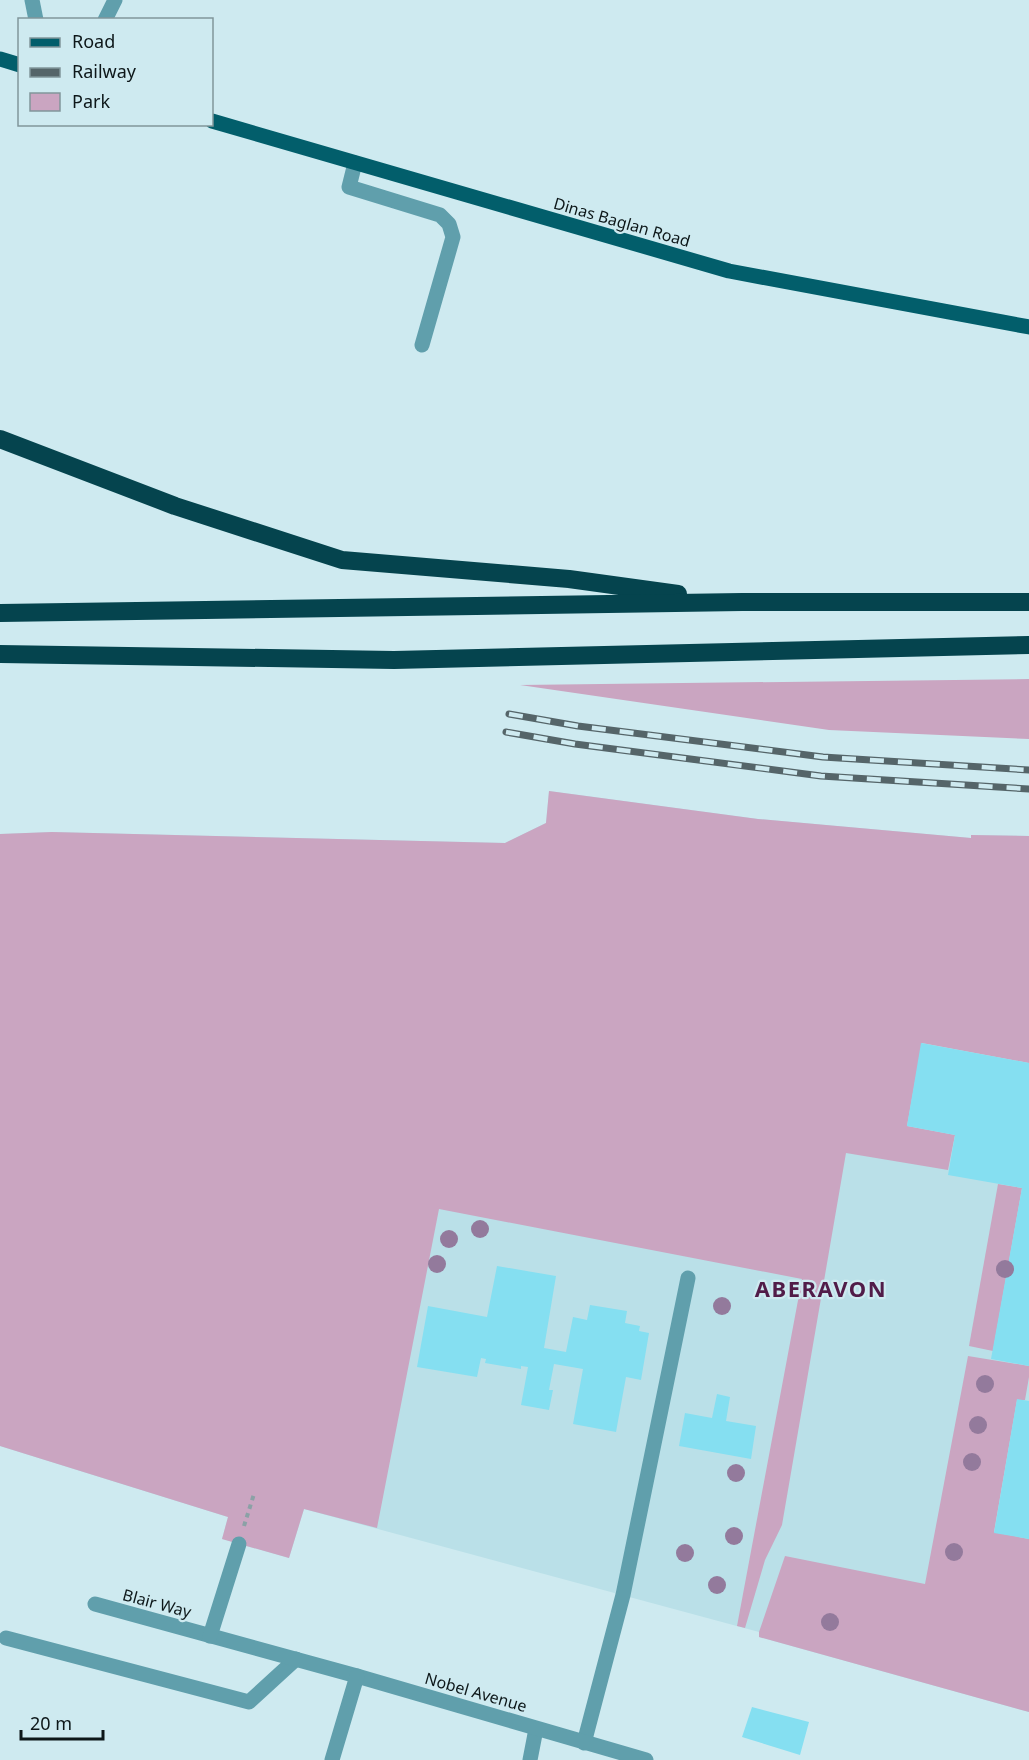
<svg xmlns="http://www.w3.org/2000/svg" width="1029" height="1760" font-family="'Noto Sans',sans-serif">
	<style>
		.built { fill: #bae0e8 }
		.green { fill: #caa5c1 }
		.building { fill: #85dff1 }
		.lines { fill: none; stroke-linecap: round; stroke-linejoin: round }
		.path { stroke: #8ba1a6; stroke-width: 4; stroke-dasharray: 4.5 4.5; stroke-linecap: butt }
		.service { stroke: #609fac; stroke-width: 15 }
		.minor { stroke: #609fac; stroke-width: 15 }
		.primary { stroke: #025e6b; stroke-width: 15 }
		.motorway { stroke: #05444e; stroke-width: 18 }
		.rail-casing { stroke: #556569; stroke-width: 7 }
		.rail { stroke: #ceeaf0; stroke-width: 4.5; stroke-dasharray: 14; stroke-linecap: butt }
		.tree { fill: #937a9c }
		.labels { text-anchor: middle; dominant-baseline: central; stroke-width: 4.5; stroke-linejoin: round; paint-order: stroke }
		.street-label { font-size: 16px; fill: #0d1719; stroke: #ceeaf0 }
		.district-label { font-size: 22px; font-weight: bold; letter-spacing: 1.5px; fill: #511c48; stroke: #ceeaf0 }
	</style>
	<rect width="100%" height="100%" fill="#ceeaf0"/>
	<polygon class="built" points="549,791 758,819 971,838 971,835 1029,836 1029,1712 759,1637 759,1632 304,1509 289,1558 222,1539 228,1517 0,1446 0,834 52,832 505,843 546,823"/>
	<g class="green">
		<polygon points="1029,679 1029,739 829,730 520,685"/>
		<polygon points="549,791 758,819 971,838 971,835 1029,836 1029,1063 922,1043 907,1126 955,1135 948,1170 846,1153 782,1525 765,1560 745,1628 737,1626 802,1279 439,1209 377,1528 304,1509 289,1558 222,1539 228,1517 0,1446 0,834 52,832 505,843 546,823"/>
		<polygon points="998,1184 1022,1188 993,1351 969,1346"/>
		<polygon points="968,1356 1029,1366 1029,1377 1025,1400 1017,1400 994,1532 1029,1539 1029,1712 759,1637 759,1632 785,1556 925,1584"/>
	</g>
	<g class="building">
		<polygon points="921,1043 1029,1063 1029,1366 991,1359 1022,1188 948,1175 955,1135 907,1126"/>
		<polygon points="497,1266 556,1276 544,1348 566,1352 573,1317 587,1320 590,1305 627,1311 625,1323 640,1326 639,1331 649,1333 641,1380 626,1377 616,1432 573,1424 583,1369 554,1364 549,1390 553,1390 549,1410 521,1405 528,1367 521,1366 521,1369 485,1363 486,1359 481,1358 477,1377 417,1367 428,1306 487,1317"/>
		<polygon points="717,1394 730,1397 726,1421 756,1426 751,1459 679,1446 685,1413 712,1418"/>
		<polygon points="1017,1399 1029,1401 1029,1539 994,1533"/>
		<polygon points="752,1707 809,1722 800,1755 742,1737"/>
	</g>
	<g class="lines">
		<polyline class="path" points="244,1526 254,1494"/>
		<g class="service">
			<polyline points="32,0 36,20"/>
			<polyline points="105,20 115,0"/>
			<polyline points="355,163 349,187 440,215 449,224 453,237 422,345"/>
			<polyline points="6,1638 249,1702 296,1659"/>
			<polyline points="584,1743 623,1595 688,1278"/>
			<polyline points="530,1760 536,1729"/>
		</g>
		<g class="minor">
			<polyline points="95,1604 357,1676 646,1760"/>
			<polyline points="210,1636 239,1544"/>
			<polyline points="332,1760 357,1676"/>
		</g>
		<g class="primary">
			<polyline points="0,59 20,65"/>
			<polyline points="212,121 729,271 1029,327"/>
		</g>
		<g class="motorway">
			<polyline points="0,439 175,506 342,560 569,579 678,594"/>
			<polyline points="0,613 742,602 1029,602"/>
			<polyline points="0,654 394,660 1029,645"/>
		</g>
		<defs>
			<g id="rail">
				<polyline points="509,714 578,726 823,757 1029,770"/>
				<polyline points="506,732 575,744 821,776 1029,789"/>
			</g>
		</defs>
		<use href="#rail" class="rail-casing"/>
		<use href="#rail" class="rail"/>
	</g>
	<g class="tree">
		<circle cx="480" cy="1229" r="9"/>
		<circle cx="449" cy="1239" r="9"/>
		<circle cx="437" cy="1264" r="9"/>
		<circle cx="1005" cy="1269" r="9"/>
		<circle cx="722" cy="1306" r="9"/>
		<circle cx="985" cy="1384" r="9"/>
		<circle cx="978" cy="1425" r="9"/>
		<circle cx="972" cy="1462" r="9"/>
		<circle cx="736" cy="1473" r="9"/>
		<circle cx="734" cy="1536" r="9"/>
		<circle cx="954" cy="1552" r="9"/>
		<circle cx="685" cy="1553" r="9"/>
		<circle cx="717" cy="1585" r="9"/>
		<circle cx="830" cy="1622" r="9"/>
	</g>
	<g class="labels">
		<g class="street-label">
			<text transform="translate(622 222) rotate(16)">Dinas Baglan Road</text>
			<text transform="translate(157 1603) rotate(15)">Blair Way</text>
			<text transform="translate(476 1692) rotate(16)">Nobel Avenue</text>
		</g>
		<g class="district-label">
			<text x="821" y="1288">ABERAVON</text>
		</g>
	</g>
	<rect x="18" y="18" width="195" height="108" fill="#ceeaf0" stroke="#81969a" stroke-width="1.5"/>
	<rect x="30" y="38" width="30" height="9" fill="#025e6b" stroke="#81969a" stroke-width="1.5"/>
	<text x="72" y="48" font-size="18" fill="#0d1719">Road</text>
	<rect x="30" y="68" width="30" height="9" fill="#556569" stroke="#81969a" stroke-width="1.5"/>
	<text x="72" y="78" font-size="18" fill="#0d1719">Railway</text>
	<rect x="30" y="93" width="30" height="18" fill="#caa5c1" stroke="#81969a" stroke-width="1.5"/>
	<text x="72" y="108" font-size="18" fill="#0d1719">Park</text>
	<path d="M21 1730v9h82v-9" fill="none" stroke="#0d1719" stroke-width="3"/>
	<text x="30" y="1730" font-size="18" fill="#0d1719" stroke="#ceeaf0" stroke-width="4.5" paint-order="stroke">20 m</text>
</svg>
